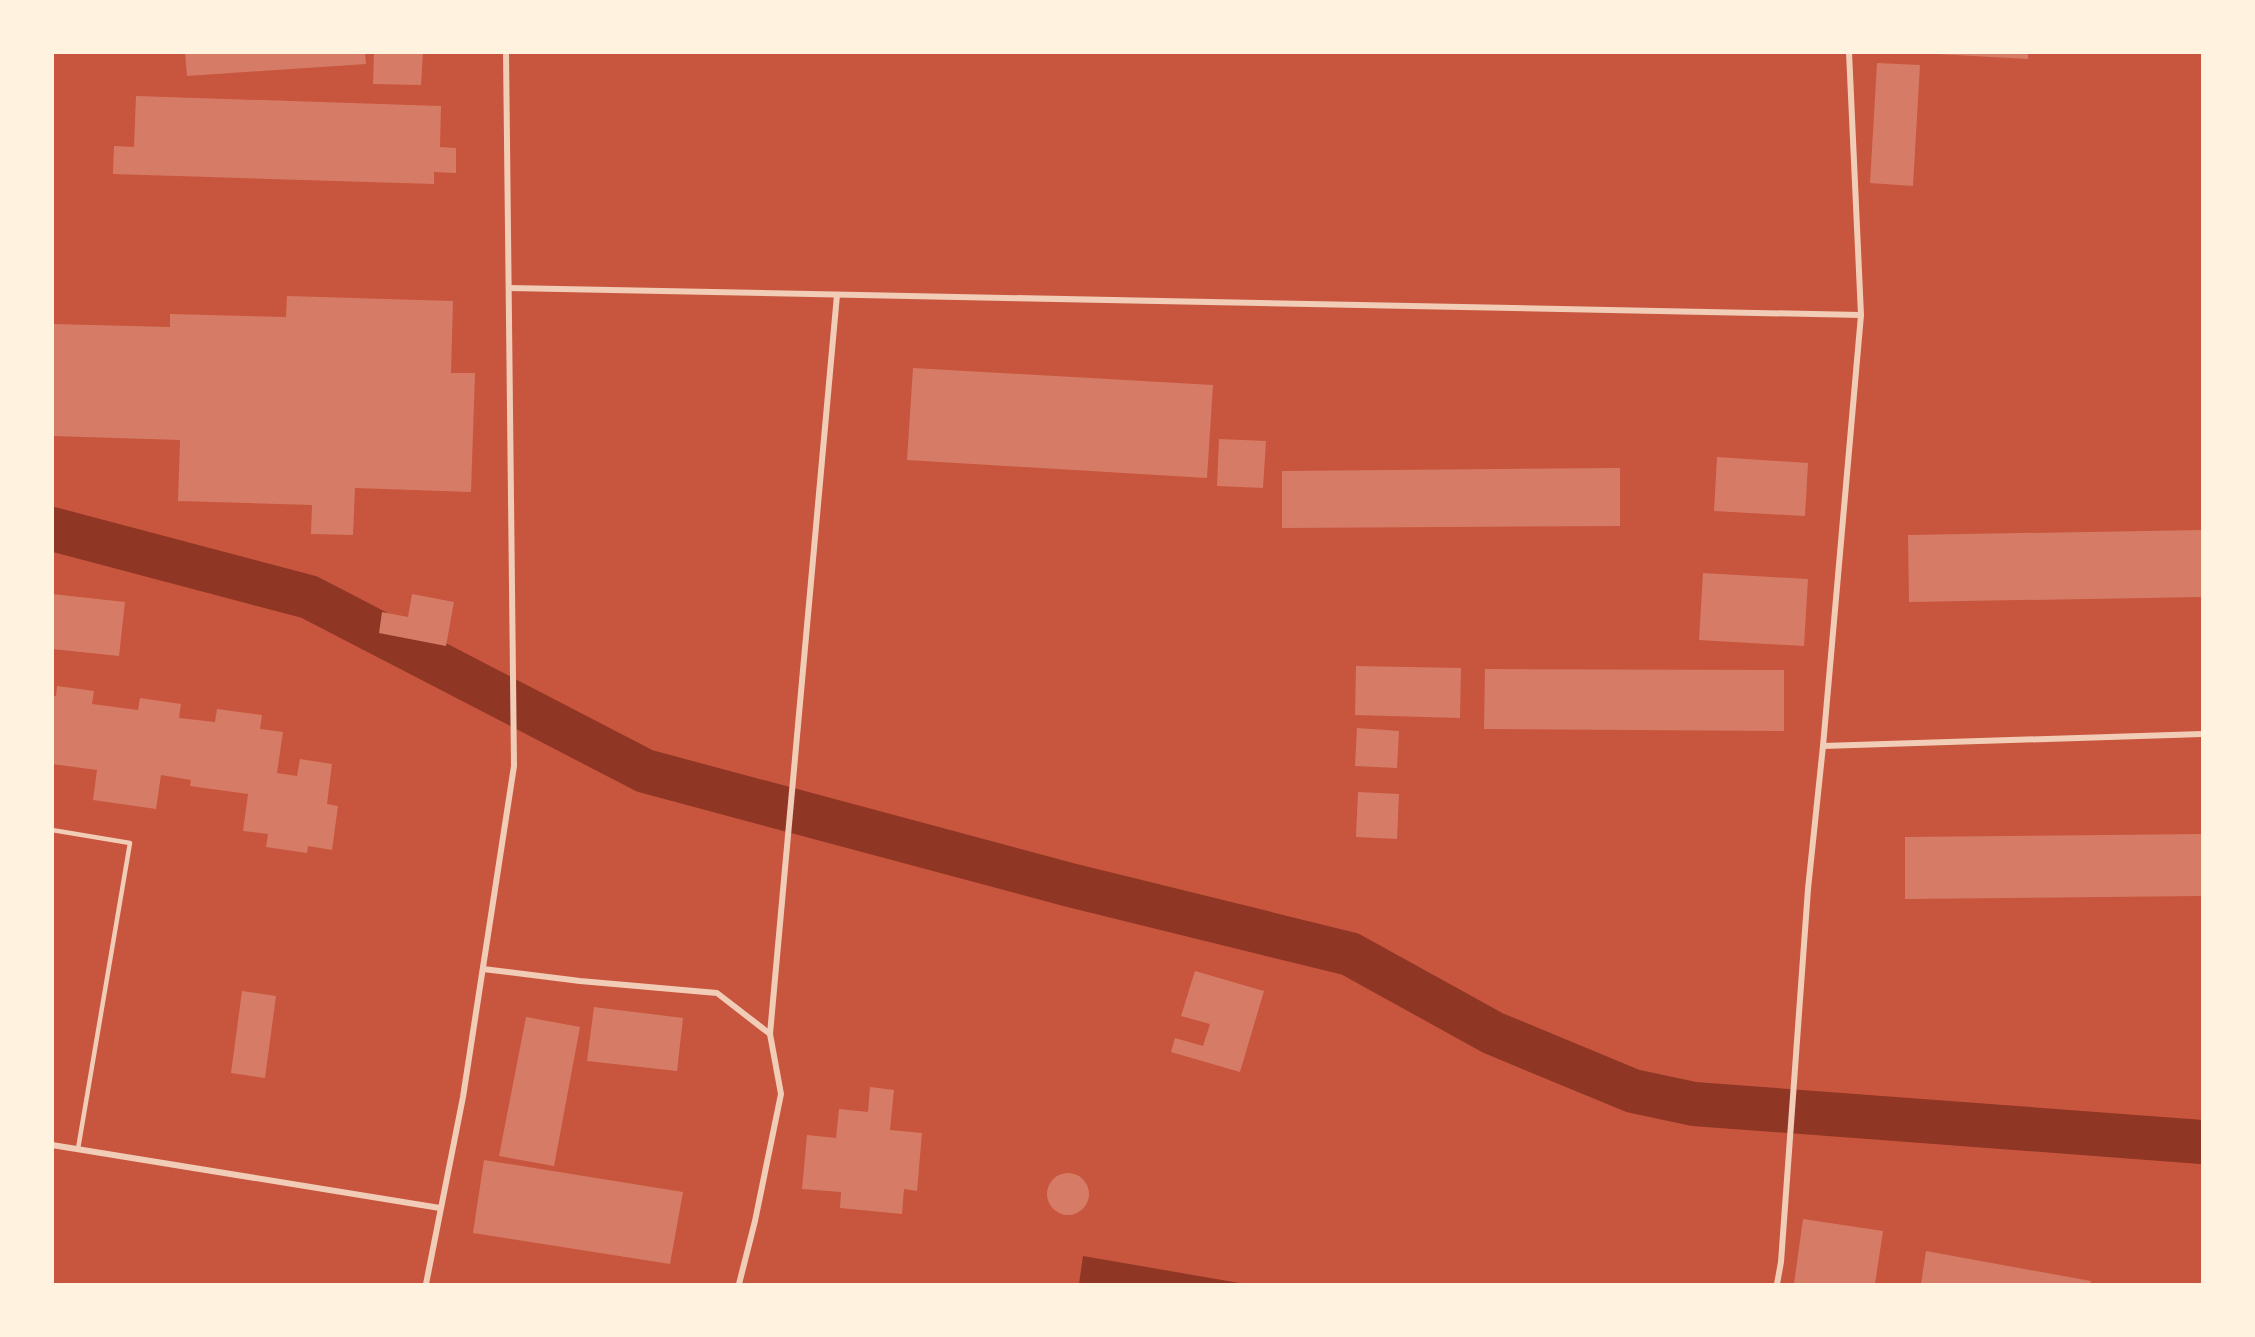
<svg xmlns="http://www.w3.org/2000/svg" width="2255" height="1337" font-family="'Work Sans',sans-serif">
	<style>
		.water { fill: #8f3625 }
		.lines { fill: none; stroke-linecap: round; stroke-linejoin: round }
		.canal { stroke: #8f3625; stroke-width: 44 }
		.building { fill: #d67c66 }
		.service { stroke: #f1ccb7; stroke-width: 4.5 }
		.minor { stroke: #f1ccb7; stroke-width: 6 }
	</style>
	<rect width="100%" height="100%" fill="#c8553d"/>
	<polygon class="water" points="1083,1256 1245,1284 1079,1284"/>
	<g class="lines">
		<polyline class="canal" points="52,529 309,597 645,771 1070,885 1350,954 1493,1033 1633,1091 1694,1104 2202,1142"/>
	</g>
	<g class="building">
		<polygon points="185,52 365,52 366,64 187,76"/>
		<polygon points="374,52 423,52 421,85 373,84"/>
		<polygon points="1936,52 2028,52 2028,59 1936,54"/>
		<polygon points="1877,63 1920,65 1913,186 1870,183"/>
		<polygon points="136,96 441,106 440,147 456,148 456,173 434,172 434,184 113,174 114,146 134,147"/>
		<polygon points="287,296 453,301 451,373 475,373 471,492 355,488 353,535 311,534 312,505 178,501 180,440 52,436 52,324 170,327 170,314 286,317"/>
		<polygon points="913,368 1213,385 1207,478 907,460"/>
		<polygon points="1219,439 1266,441 1263,488 1217,486"/>
		<polygon points="1717,457 1808,463 1805,516 1714,511"/>
		<polygon points="1620,468 1620,526 1282,528 1282,471"/>
		<polygon points="2202,530 2202,597 1909,602 1908,535"/>
		<polygon points="1703,573 1808,579 1804,646 1699,640"/>
		<polygon points="52,594 125,602 119,656 52,649"/>
		<polygon points="412,594 454,602 446,646 379,633 382,612 408,617"/>
		<polygon points="1356,666 1461,668 1460,718 1355,715"/>
		<polygon points="1485,669 1784,670 1784,731 1484,729"/>
		<polygon points="57,686 94,691 92,704 138,710 140,698 181,704 179,718 215,722 217,709 262,715 260,729 283,732 277,773 297,776 300,759 332,764 327,804 338,806 332,850 308,846 307,853 266,847 268,834 243,831 248,794 190,786 191,780 161,775 156,809 93,800 97,770 52,764 52,696 56,696"/>
		<polygon points="1357,728 1399,731 1397,768 1355,766"/>
		<polygon points="1358,792 1399,794 1397,839 1356,837"/>
		<polygon points="2202,834 2202,896 1905,899 1905,837"/>
		<polygon points="1195,971 1264,991 1240,1072 1171,1052 1175,1038 1203,1046 1210,1024 1181,1016"/>
		<polygon points="242,991 276,996 265,1078 231,1073"/>
		<polygon points="594,1007 683,1018 677,1071 587,1061"/>
		<polygon points="526,1017 580,1027 554,1166 499,1156"/>
		<polygon points="870,1087 894,1090 890,1130 922,1133 917,1191 904,1189 902,1214 840,1208 841,1192 802,1189 807,1135 836,1138 839,1109 868,1112"/>
		<polygon points="484,1160 683,1192 670,1264 473,1233"/>
		<circle cx="1068" cy="1194" r="21"/>
		<polygon points="1803,1219 1883,1231 1875,1284 1794,1284"/>
		<polygon points="1926,1251 2091,1281 2090,1284 1921,1284"/>
	</g>
	<g class="lines">
		<polyline class="service" points="52,830 130,843 78,1149"/>
		<g class="minor">
			<polyline points="509,288 1861,315"/>
			<polyline points="1823,746 2202,734"/>
			<polyline points="483,969 580,981 717,993 770,1034 781,1094 755,1221 739,1284"/>
			<polyline points="770,1034 837,295"/>
			<polyline points="52,1145 440,1208"/>
			<polyline points="426,1284 463,1097 514,766 506,52"/>
			<polyline points="1777,1284 1781,1262 1808,889 1823,746 1861,315 1849,52"/>
		</g>
	</g>
	<rect width="2255" height="1337" fill="none" stroke="#fff3e0" stroke-width="108"/>
</svg>
